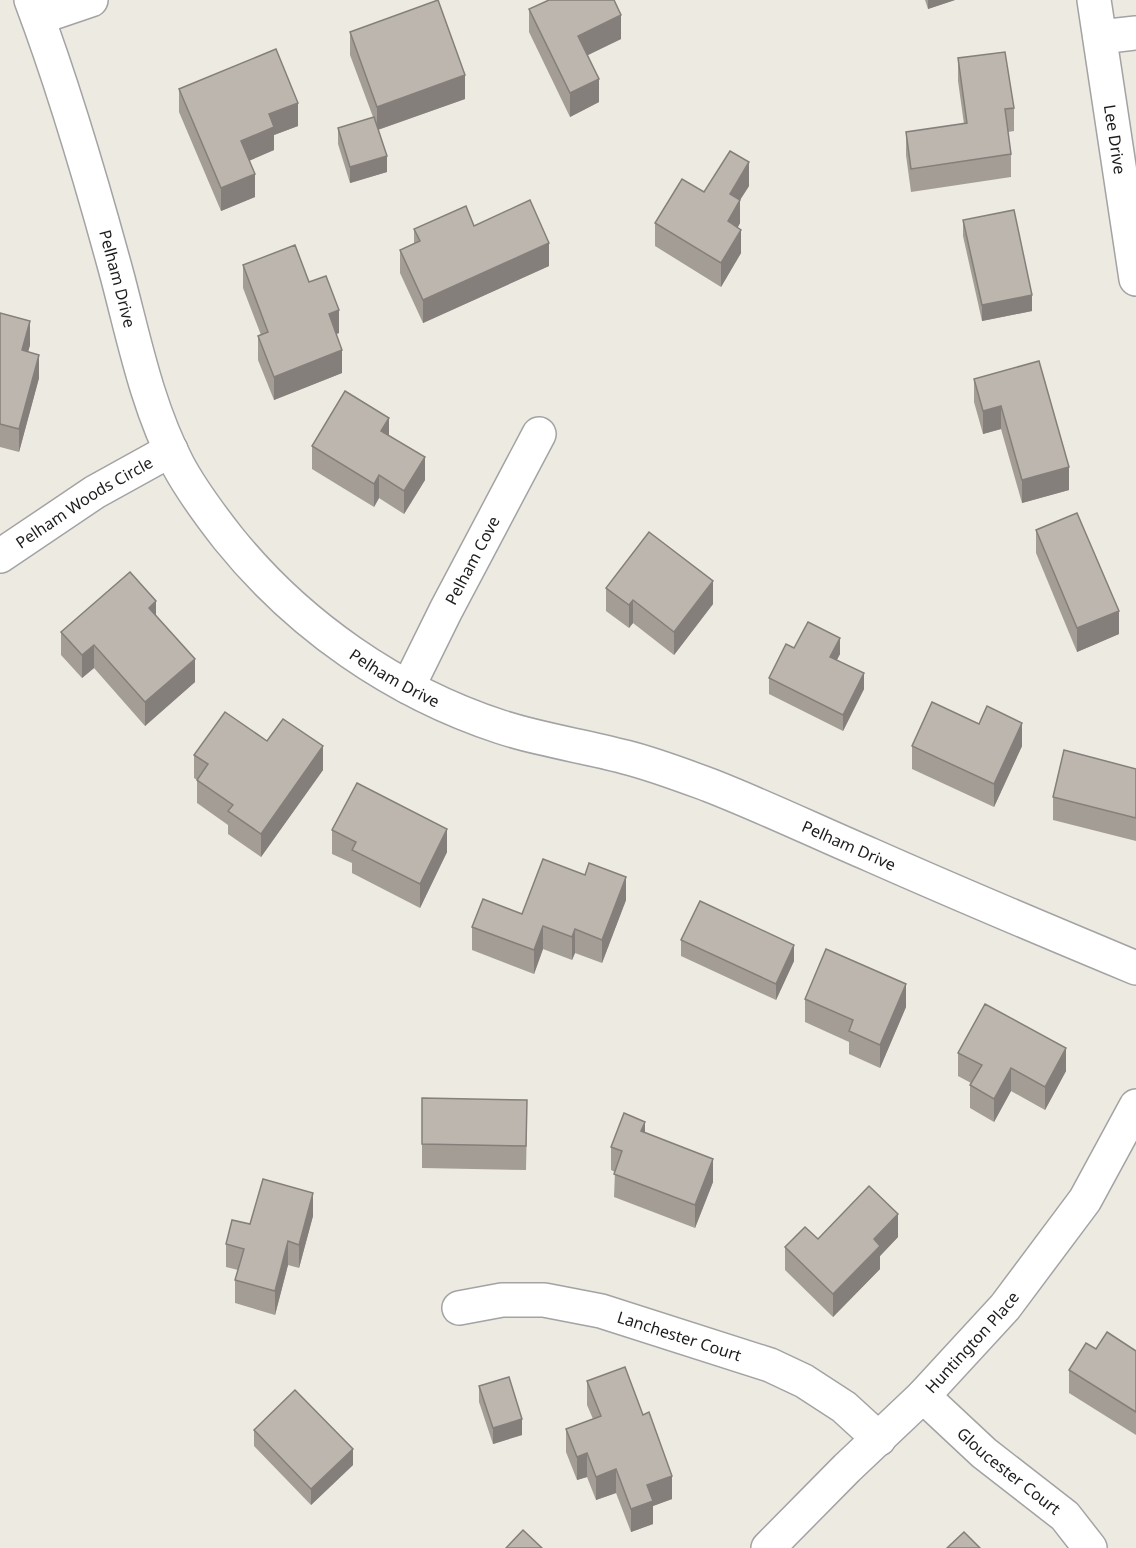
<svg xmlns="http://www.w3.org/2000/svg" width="1136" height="1548" font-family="'Noto Sans',sans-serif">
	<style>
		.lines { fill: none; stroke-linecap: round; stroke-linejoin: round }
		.street-casing { stroke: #a3a3a3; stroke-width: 36 }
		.street { stroke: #fff; stroke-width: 33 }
		.wall { fill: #a39d96 }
		.shaded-wall { fill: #847f7a }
		.building { fill: #bdb6af; stroke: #847f7a; stroke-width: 1.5 }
		.labels { text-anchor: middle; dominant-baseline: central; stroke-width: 4.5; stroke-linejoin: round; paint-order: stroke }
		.street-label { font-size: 16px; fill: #1c1c1c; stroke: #fff }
	</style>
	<rect width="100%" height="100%" fill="#edeae2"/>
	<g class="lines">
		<defs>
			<g id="street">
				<path id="s1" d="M31,0C65,90 92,183 117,275C134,339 147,406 178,465C192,491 210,515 228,538C298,625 394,692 501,727C541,740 584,746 625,757C653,764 682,775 709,785C763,806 817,832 871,855C959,894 1047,931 1136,968"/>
				<path id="s2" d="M1094,0L1136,279"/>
				<polyline points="38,18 91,0"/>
				<polyline points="1100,37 1136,33"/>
				<path id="s3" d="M0,556L95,492L171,450"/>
				<path id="s4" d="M408,687L446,610L539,434"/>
				<path id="s5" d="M459,1308L502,1300H544L601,1311L770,1365L804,1381L844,1407L879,1439"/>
				<path id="s6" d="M923,1396L984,1453L1065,1516L1090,1548"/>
				<path id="s7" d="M768,1548L847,1468L923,1396L1005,1307L1085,1200L1136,1106"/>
			</g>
		</defs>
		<use href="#street" class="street-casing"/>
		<use href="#street" class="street"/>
	</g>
	<g class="wall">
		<polygon points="925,0 955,0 928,9"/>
		<polygon points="529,9 621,39 587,55 599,102 570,117 529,32"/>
		<polygon points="350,32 465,99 378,130 387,172 350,183 338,144 338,128 373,117 350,55"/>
		<polygon points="958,58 1014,108 1014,131 1008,132 1011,154 1011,177 911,192 906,155 906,132 964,124 958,81"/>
		<polygon points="179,89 298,126 274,135 274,150 249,161 255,197 221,211 179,112"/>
		<polygon points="749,186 740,200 740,223 738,227 741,253 721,287 655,246 655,223 704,192"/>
		<polygon points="963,220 1032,311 982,321 963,236"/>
		<polygon points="474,226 549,266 423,323 400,273 400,250 414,243 414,229"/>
		<polygon points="243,265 309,282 339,333 336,334 342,373 274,400 258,360 258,336 261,335 243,288"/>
		<polygon points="0,313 30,345 28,352 39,378 19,452 0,447"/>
		<polygon points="1039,361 1069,490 1022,503 1001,429 983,434 974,402 974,379"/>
		<polygon points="389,435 425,480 404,514 379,498 374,507 312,469 312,446"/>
		<polygon points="1036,530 1119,634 1077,652 1036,553"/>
		<polygon points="606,588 713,604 674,655 633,623 629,628 606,611"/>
		<polygon points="156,615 195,682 145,726 94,668 82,678 61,655 61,632"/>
		<polygon points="794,648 840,654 837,660 864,689 843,731 769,694 769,678"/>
		<polygon points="267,741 323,770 261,857 228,834 228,825 197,803 197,780 194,778 194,755"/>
		<polygon points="912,746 1022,746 994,807 912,769"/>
		<polygon points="1136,769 1136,841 1053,820 1053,797"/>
		<polygon points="332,830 447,852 420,908 352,873 352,863 332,854"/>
		<polygon points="626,900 602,963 575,953 572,960 543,949 534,974 472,950 472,927 522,914"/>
		<polygon points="681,940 794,961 776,1000 681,956"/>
		<polygon points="805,999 906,1007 880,1068 849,1054 849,1042 805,1022"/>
		<polygon points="958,1053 1066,1071 1045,1110 1011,1091 994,1122 970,1108 970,1085 971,1083 958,1076"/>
		<polygon points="527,1123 526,1170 422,1168 422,1144"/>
		<polygon points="645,1133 713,1182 695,1228 614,1197 615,1172 611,1170 611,1147"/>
		<polygon points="313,1216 299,1268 288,1265 275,1315 235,1303 235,1280 238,1270 226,1267 226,1244 250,1224"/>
		<polygon points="898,1237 880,1256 880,1269 833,1317 785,1270 785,1247 818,1239"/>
		<polygon points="1096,1349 1136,1351 1136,1435 1069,1393 1069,1370"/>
		<polygon points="587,1381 672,1499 653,1506 653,1524 631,1532 616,1493 596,1500 587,1477 577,1480 566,1452 566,1429 593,1419 587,1405"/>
		<polygon points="479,1386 522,1435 493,1444 479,1402"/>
		<polygon points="254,1430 353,1465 311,1505 254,1446"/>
	</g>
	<g class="shaded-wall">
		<polygon points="928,0 955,0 928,9"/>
		<polygon points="621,15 621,39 578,60 578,36"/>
		<polygon points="465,75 465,99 377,130 377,107"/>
		<polygon points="599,79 599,102 570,117 570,93"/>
		<polygon points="298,103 298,126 274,135 274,150 241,164 241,141 269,114"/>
		<polygon points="387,156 387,172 350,183 350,167"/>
		<polygon points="749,162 749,186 740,200 740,223 728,244 728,221 730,194"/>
		<polygon points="255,174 255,197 221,211 221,188"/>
		<polygon points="741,230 741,253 721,287 721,263"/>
		<polygon points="549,243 549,266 423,323 423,300"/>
		<polygon points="1032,295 1032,311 982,321 982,305"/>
		<polygon points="339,310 339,333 329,337 329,314"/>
		<polygon points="30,321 30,345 22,373 22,350"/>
		<polygon points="342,350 342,373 274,400 274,377"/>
		<polygon points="39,355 39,378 19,452 19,429"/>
		<polygon points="1001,406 1001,429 983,434 983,411"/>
		<polygon points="389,418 389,441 381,431"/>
		<polygon points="425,457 425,480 404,514 404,491"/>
		<polygon points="1069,467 1069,490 1022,503 1022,480"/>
		<polygon points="379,475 379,498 374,507 374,484"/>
		<polygon points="713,581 713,604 674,655 674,632"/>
		<polygon points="633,600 633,623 629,628 629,605"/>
		<polygon points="156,601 156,625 149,608"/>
		<polygon points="1119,611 1119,634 1077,652 1077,628"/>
		<polygon points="840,638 840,654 830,672 830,657"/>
		<polygon points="94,645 94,668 82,678 82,655"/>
		<polygon points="195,659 195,682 145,726 145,702"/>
		<polygon points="864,673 864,689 843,731 843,715"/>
		<polygon points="1022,723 1022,746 994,807 994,784"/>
		<polygon points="323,746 323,770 261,857 261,834"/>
		<polygon points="447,829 447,852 420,908 420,884"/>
		<polygon points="626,877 626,900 602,963 602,940"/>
		<polygon points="543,926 543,949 534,974 534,950"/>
		<polygon points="575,929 575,953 572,960 572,937"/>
		<polygon points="794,945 794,961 776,1000 776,984"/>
		<polygon points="906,984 906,1007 880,1068 880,1045"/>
		<polygon points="1066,1048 1066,1071 1045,1110 1045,1087"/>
		<polygon points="1011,1068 1011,1091 994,1122 994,1099"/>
		<polygon points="645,1122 645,1145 641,1131"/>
		<polygon points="713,1159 713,1182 695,1228 695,1205"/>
		<polygon points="313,1193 313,1216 299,1268 299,1245"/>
		<polygon points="898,1214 898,1237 880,1256 880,1269 833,1317 833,1294 874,1239"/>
		<polygon points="288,1241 288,1265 275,1315 275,1291"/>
		<polygon points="522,1419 522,1435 493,1444 493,1428"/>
		<polygon points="353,1449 353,1465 311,1505 311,1489"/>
		<polygon points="587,1453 587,1477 577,1480 577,1457"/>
		<polygon points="616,1469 616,1493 596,1500 596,1477"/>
		<polygon points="672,1476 672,1499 653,1506 653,1524 631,1532 631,1509 647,1485"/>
	</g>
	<g class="building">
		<polygon points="438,0 465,75 377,107 350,32"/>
		<polygon points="549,0 614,0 621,15 578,36 599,79 570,93 529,9"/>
		<polygon points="276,49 298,103 269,114 274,127 241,141 255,174 221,188 179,89"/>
		<polygon points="1005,52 1014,108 1005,109 1011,154 911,169 906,132 967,123 958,58"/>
		<polygon points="374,117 387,156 350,167 338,128"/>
		<polygon points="730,151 749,162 730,194 740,200 728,221 741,230 721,263 655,223 682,179 704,192"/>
		<polygon points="530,200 549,243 423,300 400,250 420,241 414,229 466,206 474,226"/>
		<polygon points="1014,210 1032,295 982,305 963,220"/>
		<polygon points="295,245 309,282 326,276 339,310 329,314 342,350 274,377 258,336 268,332 243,265"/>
		<polygon points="0,313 30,321 22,350 39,355 19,429 0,424"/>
		<polygon points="1039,361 1069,467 1022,480 1001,406 983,411 974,379"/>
		<polygon points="345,391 389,418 381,431 425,457 404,491 379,475 374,484 312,446"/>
		<polygon points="1077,513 1119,611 1077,628 1036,530"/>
		<polygon points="649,532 713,581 674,632 633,600 629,605 606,588"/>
		<polygon points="130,572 156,601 149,608 195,659 145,702 94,645 82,655 61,632"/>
		<polygon points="808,622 840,638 830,657 864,673 843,715 769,678 786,644 794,648"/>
		<polygon points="932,702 979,724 987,706 1022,723 994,784 912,746"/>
		<polygon points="225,712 267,741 283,719 323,746 261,834 228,811 233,805 197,780 208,764 194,755"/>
		<polygon points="1064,750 1136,769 1136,818 1053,797"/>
		<polygon points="357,783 447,829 420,884 352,850 356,842 332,830"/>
		<polygon points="543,859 585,875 589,863 626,877 602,940 575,929 572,937 543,926 534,950 472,927 483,899 522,914"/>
		<polygon points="700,901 794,945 776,984 681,940"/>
		<polygon points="826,949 906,984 880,1045 849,1031 853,1020 805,999"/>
		<polygon points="985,1004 1066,1048 1045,1087 1011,1068 994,1099 970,1085 982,1065 958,1053"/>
		<polygon points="422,1098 527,1100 526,1146 422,1144"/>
		<polygon points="624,1113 645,1122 641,1131 713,1159 695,1205 614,1174 622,1151 611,1147"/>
		<polygon points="263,1179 313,1193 299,1245 288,1241 275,1291 235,1280 244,1249 226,1244 232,1220 250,1224"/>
		<polygon points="869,1186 898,1214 874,1239 880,1246 833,1294 785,1247 805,1227 818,1239"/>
		<polygon points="1107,1332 1136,1351 1136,1412 1069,1370 1086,1343 1096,1349"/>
		<polygon points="625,1367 643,1415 649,1412 672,1476 647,1485 653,1501 631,1509 616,1469 596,1477 587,1453 577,1457 566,1429 601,1416 587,1381"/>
		<polygon points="509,1377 522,1419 493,1428 479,1386"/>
		<polygon points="295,1390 353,1449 311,1489 254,1430"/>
		<polygon points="523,1530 542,1548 506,1548"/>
		<polygon points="964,1532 980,1548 947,1548"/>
	</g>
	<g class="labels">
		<g class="street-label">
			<text stroke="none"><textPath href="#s2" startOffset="141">Lee Drive</textPath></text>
			<text stroke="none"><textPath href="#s1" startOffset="292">Pelham Drive</textPath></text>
			<text stroke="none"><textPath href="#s3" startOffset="100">Pelham Woods Circle</textPath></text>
			<text stroke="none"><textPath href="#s4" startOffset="142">Pelham Cove</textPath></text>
			<text stroke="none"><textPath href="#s1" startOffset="796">Pelham Drive</textPath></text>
			<text stroke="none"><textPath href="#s1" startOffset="1282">Pelham Drive</textPath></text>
			<text stroke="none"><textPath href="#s5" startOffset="226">Lanchester Court</textPath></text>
			<text stroke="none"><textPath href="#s7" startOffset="290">Huntington Place</textPath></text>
			<text stroke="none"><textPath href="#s6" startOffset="114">Gloucester Court</textPath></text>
		</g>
	</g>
</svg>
